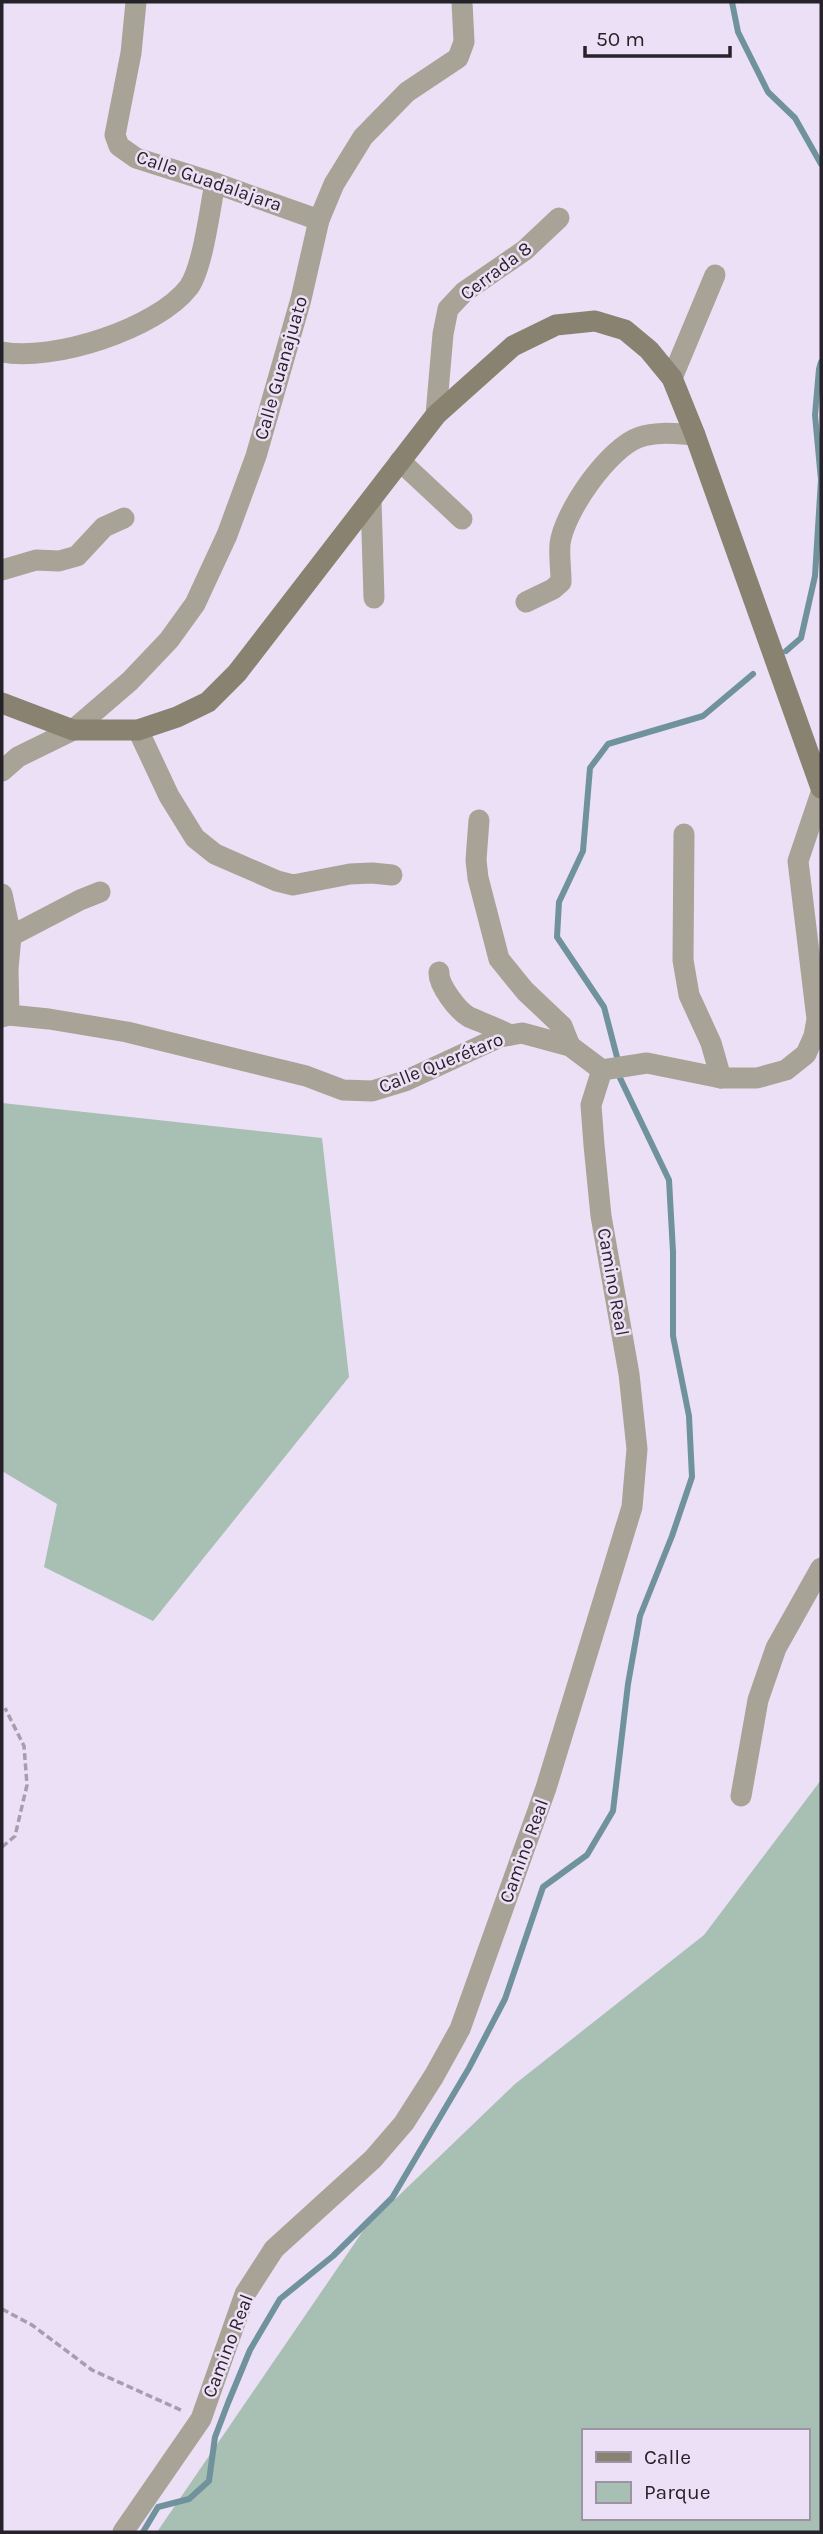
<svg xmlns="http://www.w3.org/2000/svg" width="823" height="2534" font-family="Karla,sans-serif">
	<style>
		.green { fill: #a8bfb3; fill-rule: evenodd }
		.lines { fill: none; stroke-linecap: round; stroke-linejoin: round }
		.stream { stroke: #70929c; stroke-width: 6 }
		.path { stroke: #a69eae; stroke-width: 3.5; stroke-dasharray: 7 3.5; stroke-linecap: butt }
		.minor { stroke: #a7a396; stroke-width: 21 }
		.secondary { stroke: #898270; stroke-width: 21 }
		.labels { text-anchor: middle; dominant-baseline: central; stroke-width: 5; stroke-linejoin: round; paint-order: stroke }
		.street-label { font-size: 19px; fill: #26222a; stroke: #ebe0f5 }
	</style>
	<rect width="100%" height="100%" fill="#ebe0f5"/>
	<g class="green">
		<polygon points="2,1103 322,1138 349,1377 153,1621 44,1567 57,1504 2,1471"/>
		<path d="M821,1780V2532H157L365,2228L515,2084L704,1935ZM583,2431H807V2518H583Z"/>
	</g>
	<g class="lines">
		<g class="stream">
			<polyline points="732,2 738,32 768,92 795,118 821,164"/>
			<polyline points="786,651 801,638 815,576 821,480 815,415 819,369 821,362"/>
			<polyline points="143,2532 158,2507 189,2499 209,2481 215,2437 228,2403 250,2350 280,2299 333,2256 392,2198 469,2068 505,1999 543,1887 587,1855 613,1811 628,1684 640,1616 672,1536 692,1477 689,1416 673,1336 673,1252 669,1180 620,1078 617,1057 604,1007 557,937 559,902 583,851 590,768 608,744 703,716 753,674"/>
		</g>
		<g class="path">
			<polyline points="2,1847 15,1836 27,1785 24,1746 5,1708"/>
			<polyline points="2,2309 32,2325 92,2370 183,2411"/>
		</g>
		<g class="minor">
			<polyline points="136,2 131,53 115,135 119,146 136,158 215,183 319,220"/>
			<path d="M2,352C52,362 157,329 189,287C203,267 210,208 215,183"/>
			<polyline points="672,378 715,275"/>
			<polyline points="436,415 443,334 448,309 464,292 525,250 559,218"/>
			<polyline points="400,461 462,519"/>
			<polyline points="371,500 374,598"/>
			<polyline points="2,570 36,560 59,561 77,556 104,527 124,518"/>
			<path d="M526,602L553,589L561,582C561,570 559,556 560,544C564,512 609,447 640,437C657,431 677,434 695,435"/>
			<polyline points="138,730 169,796 195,838 215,854 277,881 293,885 350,874 372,873 392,875"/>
			<polyline points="2,771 18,757 73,730 130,681 169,640 195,604 227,535 256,456 301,299 319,220 334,184 363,137 407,92 458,58 464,42 462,2"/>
			<polyline points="479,820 476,860 478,878 499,959 525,991 562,1026 570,1046"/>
			<polyline points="684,834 683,960 689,995 711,1043 721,1078"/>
			<polyline points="2,894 11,936 8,969 9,1015"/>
			<polyline points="11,936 80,900 100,892"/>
			<path d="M439,972C438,985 458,1011 469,1017C483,1023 497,1028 510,1035"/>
			<polyline points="2,1017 9,1015 49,1019 127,1032 306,1076 343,1090 372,1091 405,1081 500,1037 522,1033 570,1046 602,1070 647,1063 721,1078 757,1078 786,1070 806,1054 814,1036 817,1019 798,861 821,793"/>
			<polyline points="741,1796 758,1700 776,1648 821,1568"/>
			<polyline points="123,2532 201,2419 245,2294 274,2249 373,2159 404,2123 434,2076 460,2029 546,1788 632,1507 637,1449 629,1374 601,1216 594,1145 591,1105 602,1070"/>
		</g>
		<polyline class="secondary" points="2,703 73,730 138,730 177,717 208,702 237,673 436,415 513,346 556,325 595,321 625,330 649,350 672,378 695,435 821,788"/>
	</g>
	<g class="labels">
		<g class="street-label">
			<text transform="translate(209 181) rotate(19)">Calle Guadalajara</text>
			<text transform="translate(496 271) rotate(-37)">Cerrada 8</text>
			<text transform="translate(281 368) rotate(-74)">Calle Guanajuato</text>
			<text transform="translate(441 1063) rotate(-22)">Calle Querétaro</text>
			<text transform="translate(613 1282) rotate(80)">Camino Real</text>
			<text transform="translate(524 1851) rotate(-70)">Camino Real</text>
			<text transform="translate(228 2346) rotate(-69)">Camino Real</text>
		</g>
	</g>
	<rect width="823" height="2534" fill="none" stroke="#26222a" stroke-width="7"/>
	<rect x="582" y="2429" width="228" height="91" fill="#ebe0f5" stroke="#9c94a4" stroke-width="2"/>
	<rect x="596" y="2452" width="35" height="10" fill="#898270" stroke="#9c94a4" stroke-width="2"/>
	<text x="644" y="2464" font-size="21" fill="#26222a">Calle</text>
	<rect x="596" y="2482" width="35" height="21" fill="#a8bfb3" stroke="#9c94a4" stroke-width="2"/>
	<text x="644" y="2499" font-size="21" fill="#26222a">Parque</text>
	<path d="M585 46v10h145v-10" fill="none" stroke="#26222a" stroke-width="3.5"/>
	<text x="596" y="46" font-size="21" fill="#26222a" stroke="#ebe0f5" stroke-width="5" paint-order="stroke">50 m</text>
</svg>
